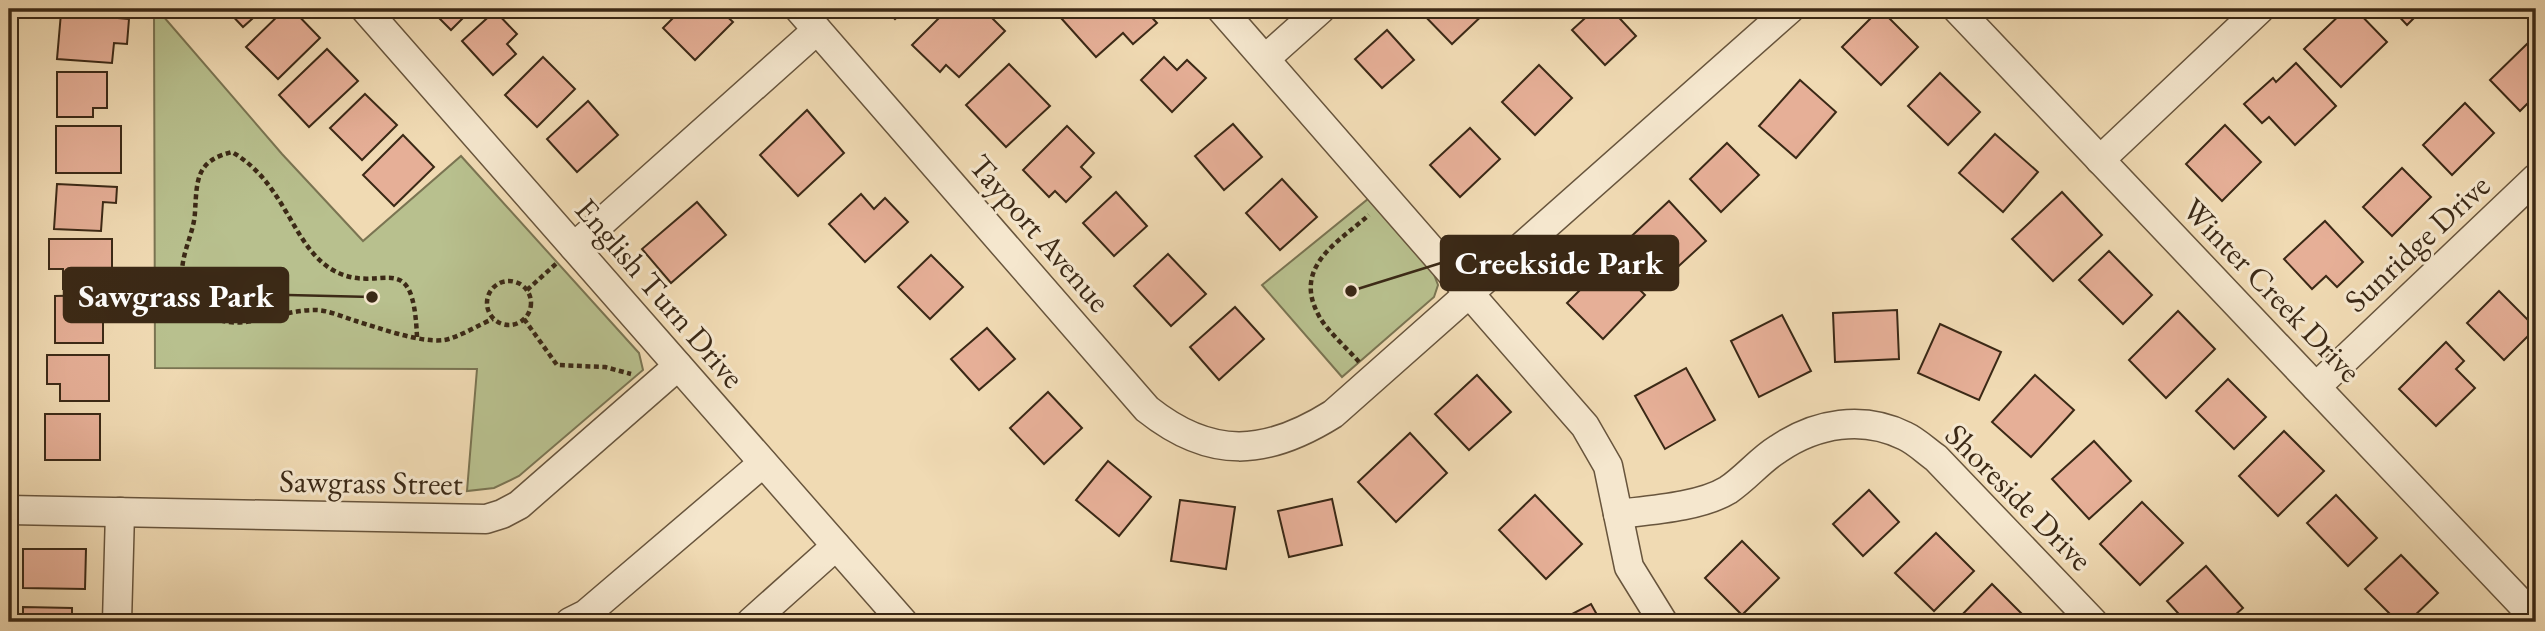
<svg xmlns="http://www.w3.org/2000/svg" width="2545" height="631" font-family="'EB Garamond',serif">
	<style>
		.green { fill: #b8c08e; stroke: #7a7452; stroke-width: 2 }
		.building { fill: #e6af97; stroke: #3b2916; stroke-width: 2 }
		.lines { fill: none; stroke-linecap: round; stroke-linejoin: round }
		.minor-casing { stroke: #68553d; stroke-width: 31 }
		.path { stroke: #3b2916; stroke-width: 4.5; stroke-dasharray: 5 3.5; stroke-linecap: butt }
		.minor { stroke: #f5e7ce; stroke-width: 28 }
		.labels { text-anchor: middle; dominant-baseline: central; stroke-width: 6; stroke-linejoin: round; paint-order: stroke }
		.street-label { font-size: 32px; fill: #3b2916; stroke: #f5e7ce }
		.leader { fill: none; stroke: #3b2916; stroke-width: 2.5 }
		.callout-dot { fill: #3b2916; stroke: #f5e7ce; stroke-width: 2.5 }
		.callout { fill: #3b2916; stroke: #3b2916; stroke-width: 2.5 }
		.callout-label { font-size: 33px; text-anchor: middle; font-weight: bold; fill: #fff }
	</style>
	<rect width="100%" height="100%" fill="#f0dab3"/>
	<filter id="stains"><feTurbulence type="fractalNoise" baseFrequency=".00286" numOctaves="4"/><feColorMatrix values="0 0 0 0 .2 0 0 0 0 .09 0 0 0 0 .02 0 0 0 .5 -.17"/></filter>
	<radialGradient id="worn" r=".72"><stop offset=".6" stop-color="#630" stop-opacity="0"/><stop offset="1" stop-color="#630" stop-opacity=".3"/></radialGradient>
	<g class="green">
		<polygon points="154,9 157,9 282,154 363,241 461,156 639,353 643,370 519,476 494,488 467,491 477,369 155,368"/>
		<polygon points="1368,199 1433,272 1438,285 1434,297 1342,377 1262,285"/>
	</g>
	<g class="building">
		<polygon points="226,9 263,9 243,27"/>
		<polygon points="285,9 292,9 320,38 278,79 246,47"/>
		<polygon points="430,9 472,9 451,30"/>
		<polygon points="682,9 719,9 733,22 695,60 663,28"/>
		<polygon points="885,9 906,9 895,19"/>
		<polygon points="948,9 964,9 970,15 976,9 983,9 1005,31 959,77 946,65 940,72 912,45"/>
		<polygon points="1071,9 1144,9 1157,23 1133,44 1123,33 1096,57 1061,18"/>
		<polygon points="1418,9 1489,9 1452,44"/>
		<polygon points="1595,9 1611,9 1636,36 1605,65 1572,30"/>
		<polygon points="1880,9 1918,47 1881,85 1842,47"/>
		<polygon points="2346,9 2355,9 2387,42 2341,87 2304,49"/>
		<polygon points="2392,9 2423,9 2407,25"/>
		<polygon points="495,11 517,34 507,44 516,54 493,75 462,41"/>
		<polygon points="61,13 129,19 127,44 114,43 112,63 57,59"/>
		<polygon points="1387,30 1414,60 1382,88 1355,59"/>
		<polygon points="2528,43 2536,52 2536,95 2520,111 2490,80"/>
		<polygon points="327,49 358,81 309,127 279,95"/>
		<polygon points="543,57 575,89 537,127 505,95"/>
		<polygon points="1164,57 1177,70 1187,60 1206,78 1172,112 1141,80"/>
		<polygon points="2296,63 2336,106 2295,145 2269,117 2262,123 2244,104 2273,78 2276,82"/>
		<polygon points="1009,64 1050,106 1006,147 966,105"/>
		<polygon points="1539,65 1572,98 1535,135 1502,102"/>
		<polygon points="57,72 107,72 107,108 93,108 93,117 57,117"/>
		<polygon points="1940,73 1980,112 1948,145 1908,106"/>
		<polygon points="1800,80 1836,112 1796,158 1759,126"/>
		<polygon points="365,94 397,125 362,160 330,128"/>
		<polygon points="588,101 618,135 577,172 547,139"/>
		<polygon points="2465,103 2494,133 2452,175 2423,145"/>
		<polygon points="807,110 844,153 798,196 760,155"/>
		<polygon points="1233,124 1262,157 1224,190 1195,156"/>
		<polygon points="2225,125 2261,162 2222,201 2186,164"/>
		<rect x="56" y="126" width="65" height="47"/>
		<polygon points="1067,126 1094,153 1081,167 1091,177 1066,202 1055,191 1049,197 1023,170"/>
		<polygon points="1470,128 1500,159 1460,197 1430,165"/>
		<polygon points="1995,134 2038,172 2003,212 1959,173"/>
		<polygon points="403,135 434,167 394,206 363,175"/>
		<polygon points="1727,143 1759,175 1721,212 1690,179"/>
		<polygon points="2402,168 2431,197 2392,236 2363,207"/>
		<polygon points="1282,179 1317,217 1280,250 1246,213"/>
		<polygon points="57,184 117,187 116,203 103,202 101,231 54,229"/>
		<polygon points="1116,192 1147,226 1114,256 1083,223"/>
		<polygon points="2062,192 2102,235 2053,281 2012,239"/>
		<polygon points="861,194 874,209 885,198 908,222 865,262 829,224"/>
		<polygon points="1669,201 1706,241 1658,285 1621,246"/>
		<polygon points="697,202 726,235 671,283 642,249"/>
		<polygon points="2325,221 2363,262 2337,287 2326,276 2312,289 2284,259"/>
		<polygon points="49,239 112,239 112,289 63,289 63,269 49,269"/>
		<polygon points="2109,251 2152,295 2123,324 2079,280"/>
		<polygon points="1168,254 1206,294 1171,326 1134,286"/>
		<polygon points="931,255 963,287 930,319 898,287"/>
		<polygon points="1610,260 1645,295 1603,339 1567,303"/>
		<polygon points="2499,291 2536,328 2504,360 2467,323"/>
		<polygon points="103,295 103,343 55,343 55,296"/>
		<polygon points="1235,307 1264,339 1219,380 1190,347"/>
		<polygon points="1897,310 1899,359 1835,362 1833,313"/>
		<polygon points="2178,311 2215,349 2166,398 2129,360"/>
		<polygon points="1782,315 1811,371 1759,397 1731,341"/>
		<polygon points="1940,324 2001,352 1979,400 1918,373"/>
		<polygon points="987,328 1015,359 979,390 951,359"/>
		<polygon points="2446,342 2464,361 2456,369 2475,388 2436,426 2399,389"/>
		<polygon points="47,355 109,355 109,401 60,401 60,384 47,384"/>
		<polygon points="1686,368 1715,420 1665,449 1635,396"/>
		<polygon points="1477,375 1511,412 1469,450 1435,414"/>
		<polygon points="2035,375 2074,410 2031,457 1992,422"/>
		<polygon points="2228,379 2266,417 2234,449 2196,411"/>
		<polygon points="1048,392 1082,428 1044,464 1010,428"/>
		<rect x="45" y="414" width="55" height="46"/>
		<polygon points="2284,431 2324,471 2278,516 2239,476"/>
		<polygon points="1410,433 1447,473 1396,522 1358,482"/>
		<polygon points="2094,441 2131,481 2089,519 2052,479"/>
		<polygon points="1108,461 1151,497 1119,536 1076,500"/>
		<polygon points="1869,490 1899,522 1863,556 1833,524"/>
		<polygon points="1535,495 1582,544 1546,579 1499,530"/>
		<polygon points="2336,495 2377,538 2348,566 2307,523"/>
		<polygon points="1332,499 1342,545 1289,557 1278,511"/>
		<polygon points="1180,500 1235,507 1226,569 1171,561"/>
		<polygon points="2142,502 2183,543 2140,585 2100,544"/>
		<polygon points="1936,533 1974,571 1934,611 1895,573"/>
		<polygon points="1742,541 1779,578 1742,615 1705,578"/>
		<polygon points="23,549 86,549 85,589 23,588"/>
		<polygon points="2401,555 2438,593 2408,622 2398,622 2365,589"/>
		<polygon points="2206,566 2243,608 2227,622 2186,622 2167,601"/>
		<polygon points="1992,584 2030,622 1955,622"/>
		<polygon points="1591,604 1601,622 1557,622"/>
		<polygon points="23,607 72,608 72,622 85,622 23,622"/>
	</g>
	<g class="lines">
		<defs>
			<g id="minor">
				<polyline points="365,9 903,622"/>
				<path d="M799,9L1147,409C1211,460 1266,456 1333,414L1790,9"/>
				<polyline points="1221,9 1585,426 1608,466 1629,567 1663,622"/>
				<polyline points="1957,9 2536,619"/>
				<polyline points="1265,59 1321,9"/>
				<polyline points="2100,160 2260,9"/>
				<polyline points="574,247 817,30"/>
				<polyline points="2316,387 2536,178"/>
				<polyline points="9,510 486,519 502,514 519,505 678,366"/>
				<path d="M1618,514C1651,510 1700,507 1728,490C1746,478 1760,460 1778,449C1816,423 1863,415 1905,436C1916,441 1926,451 1936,458L2093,622"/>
				<polyline points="117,622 120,512"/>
				<polyline points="570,622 586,614 763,463"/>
				<polyline points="751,622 836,546"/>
			</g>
		</defs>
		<use href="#minor" class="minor-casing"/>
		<g class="path">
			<circle cx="509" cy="303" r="22"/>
			<polyline points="527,290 558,262"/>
			<polyline points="524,319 557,365 605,367 631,374"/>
			<path d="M417,337C413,240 380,299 331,269C309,255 298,231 285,210C271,186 256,166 232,152C196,161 197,179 195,212C194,239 171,268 189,294C224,347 267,310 315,310C328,310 343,317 356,321C379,328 420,343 444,340C458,338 480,324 493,319"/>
			<path d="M1359,362C1346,347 1328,332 1319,316C1292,267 1337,243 1369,215"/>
		</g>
		<use href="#minor" class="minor"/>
	</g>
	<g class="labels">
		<g class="street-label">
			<text transform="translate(1040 233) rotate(49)">Tayport Avenue</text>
			<text transform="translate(2417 243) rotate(-43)">Sunridge Drive</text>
			<text transform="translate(2272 290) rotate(46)">Winter Creek Drive</text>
			<text transform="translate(660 293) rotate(49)">English Turn Drive</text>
			<text transform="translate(371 482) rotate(1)">Sawgrass Street</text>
			<text transform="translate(2019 497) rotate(45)">Shoreside Drive</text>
		</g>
	</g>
	<path class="leader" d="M1351 291L1441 263M372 297L288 295"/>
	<g class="callout-dot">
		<circle cx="1351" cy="291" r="7"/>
		<circle cx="372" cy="297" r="7"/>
	</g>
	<g class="callout">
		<rect x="1441" y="236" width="237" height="54" rx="7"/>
		<rect x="64" y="268" width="224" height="54" rx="7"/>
	</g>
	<g class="callout-label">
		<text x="1559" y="274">Creekside Park</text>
		<text x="176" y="307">Sawgrass Park</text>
	</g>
	<rect width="2545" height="631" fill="none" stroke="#f0dab3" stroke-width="35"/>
	<rect x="10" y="10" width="2524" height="610" fill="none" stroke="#3b2916" stroke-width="3.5"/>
	<rect x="18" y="18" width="2510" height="596" fill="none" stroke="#3b2916" stroke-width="2"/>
	<rect width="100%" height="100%" filter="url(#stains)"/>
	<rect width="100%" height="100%" fill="url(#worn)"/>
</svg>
